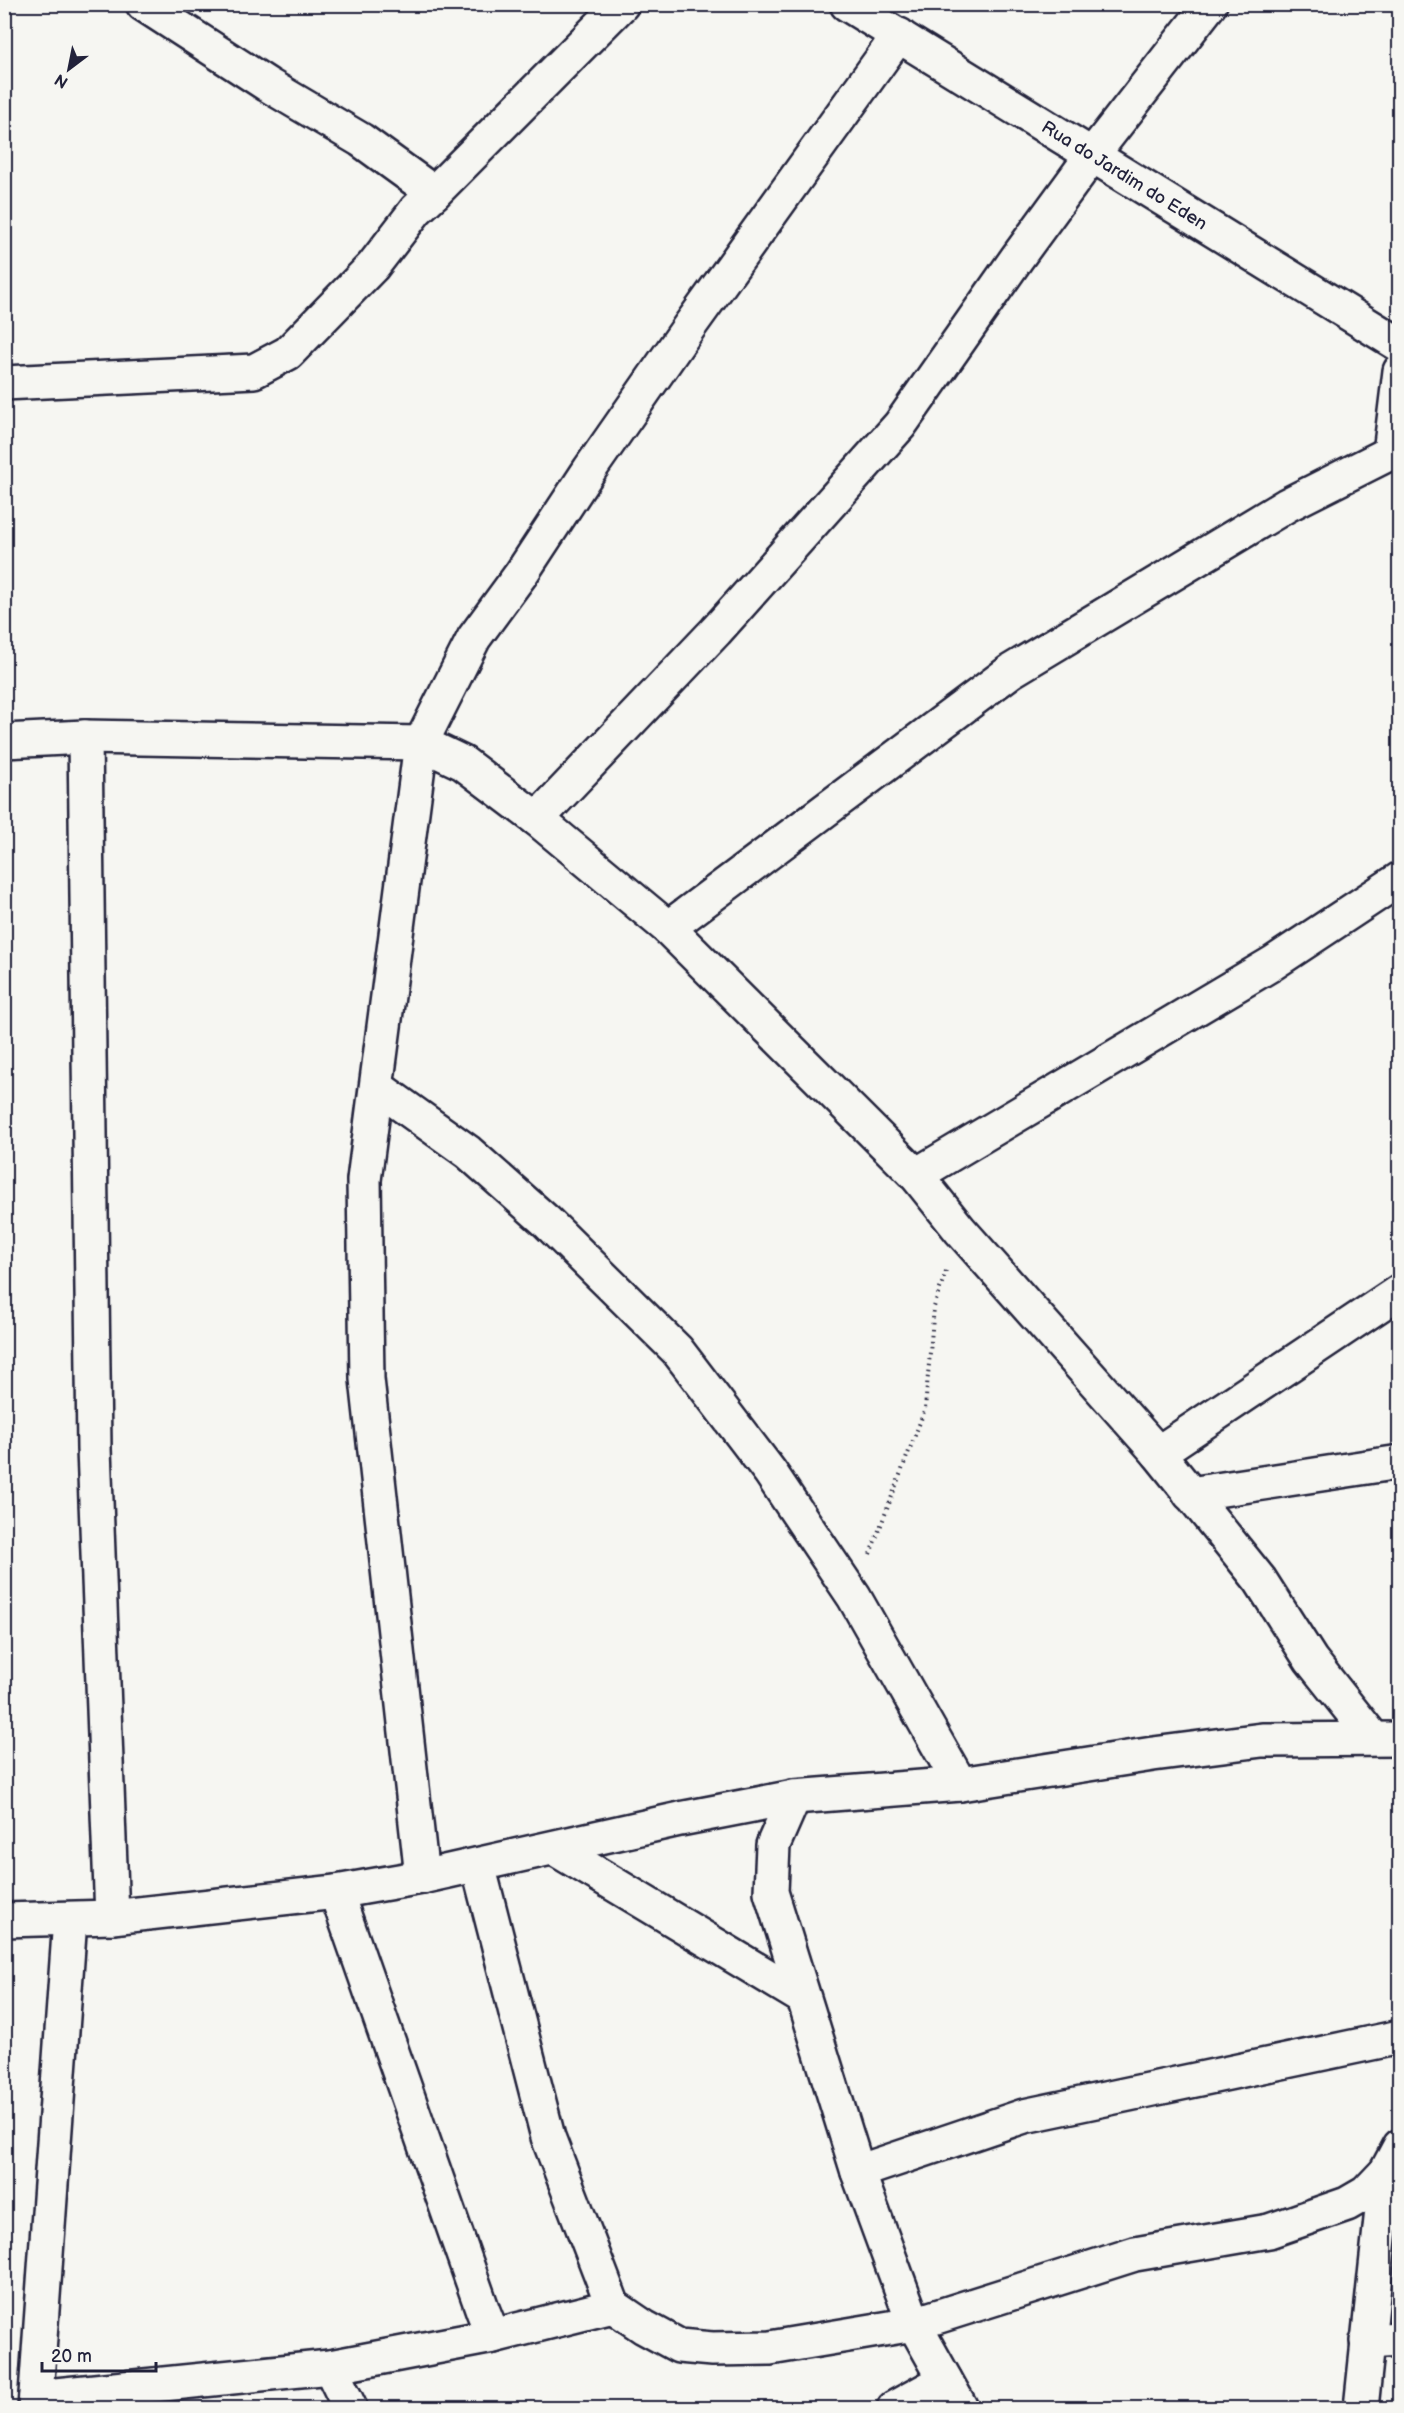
<svg xmlns="http://www.w3.org/2000/svg" width="1404" height="2413" font-family="'Balsamiq Sans',sans-serif">
	<style>
		.lines { fill: none; stroke-linecap: round; stroke-linejoin: round }
		.minor-casing { stroke: #22223b; stroke-width: 38 }
		.path { stroke: #22223b; stroke-width: 4; stroke-dasharray: 1.5 4.5; stroke-linecap: butt }
		.minor { stroke: #f6f6f2; stroke-width: 33 }
		.labels { text-anchor: middle; dominant-baseline: central; stroke-width: 6; stroke-linejoin: round; paint-order: stroke }
		.street-label { font-size: 18px; fill: #22223b; stroke: #f6f6f2 }
	</style>
	<rect width="100%" height="100%" fill="#f6f6f2"/>
	<filter id="ink" filterUnits="userSpaceOnUse"><feTurbulence type="fractalNoise" baseFrequency=".0167" numOctaves="2"/><feDisplacementMap in="SourceGraphic" scale="12" xChannelSelector="R" yChannelSelector="G"/><feConvolveMatrix kernelMatrix="1 2 1 2 8 2 1 2 1" color-interpolation-filters="sRGB"/></filter>
	<g filter="url(#ink)">
		<g class="lines">
			<defs>
				<g id="minor">
					<path id="s1" d="M847,4L1400,345"/>
					<polyline points="434,193 622,4"/>
					<polyline points="4,383 254,371 288,353 373,266 416,210 434,193 361,140 268,85 143,4"/>
					<polyline points="1390,453 1400,371"/>
					<polyline points="85,737 94,1449 112,1917"/>
					<polyline points="4,741 85,737 421,743 463,763 537,819 668,928 916,1175 960,1230 1158,1453 1260,1580 1311,1660 1373,1738"/>
					<polyline points="537,819 716,631 900,425 1017,258 1093,154 1210,4"/>
					<polyline points="668,928 1011,671 1287,505 1400,448"/>
					<polyline points="377,1087 468,1152 546,1221 677,1350 770,1472 854,1597 960,1784"/>
					<polyline points="916,1175 1273,963 1400,879"/>
					<polyline points="1158,1453 1400,1291"/>
					<polyline points="1190,1494 1400,1462"/>
					<polyline points="794,1797 773,1845 771,1892 858,2172 914,2324 961,2408"/>
					<polyline points="554,1848 802,1997"/>
					<polyline points="478,1865 548,2137 613,2306 644,2327 679,2346 712,2349 770,2348 914,2324 1135,2254 1269,2231 1347,2204 1366,2193 1386,2172 1400,2146"/>
					<polyline points="422,1877 367,1379 364,1180 421,743 474,638 521,574 590,469 689,327 899,35"/>
					<polyline points="336,1892 483,2311 493,2336"/>
					<polyline points="4,1920 112,1917 336,1892 422,1877 680,1819 794,1797 960,1784 1153,1754 1262,1740 1400,1739"/>
					<polyline points="858,2172 1024,2116 1400,2037"/>
					<polyline points="1367,2341 1400,2339"/>
					<polyline points="330,2367 350,2408"/>
					<polyline points="36,2397 330,2367 493,2336 613,2306"/>
					<polyline points="35,2408 70,1919"/>
					<polyline points="894,2408 945,2380"/>
					<polyline points="1361,2408 1386,2172"/>
				</g>
			</defs>
			<use href="#minor" class="minor-casing"/>
			<polyline class="path" points="870,1554 925,1409 934,1307 947,1268"/>
			<use href="#minor" class="minor"/>
		</g>
	</g>
	<g class="labels">
		<g class="street-label">
			<text stroke="none"><textPath href="#s1" startOffset="326">Rua do Jardim do Eden</textPath></text>
		</g>
	</g>
	<rect width="1404" height="2413" fill="none" stroke="#f6f6f2" stroke-width="24"/>
	<rect x="12" y="12" width="1380" height="2389" fill="none" stroke="#22223b" stroke-width="2" filter="url(#ink)"/>
	<g transform="translate(69 69) rotate(212)" stroke="#f6f6f2" stroke-width="4.5" paint-order="stroke">
	<path d="M0-4.5L10 22L0 15L-10 22Z" fill="#22223b"/>
	<text y="-9" font-size="16" font-weight="bold" text-anchor="middle" fill="#22223b">N</text>
	</g>
	<path d="M42 2362v9h114v-9" fill="none" stroke="#22223b" stroke-width="3"/>
	<text x="51" y="2362" font-size="18" fill="#22223b" stroke="#f6f6f2" stroke-width="4.5" paint-order="stroke">20 m</text>
</svg>
